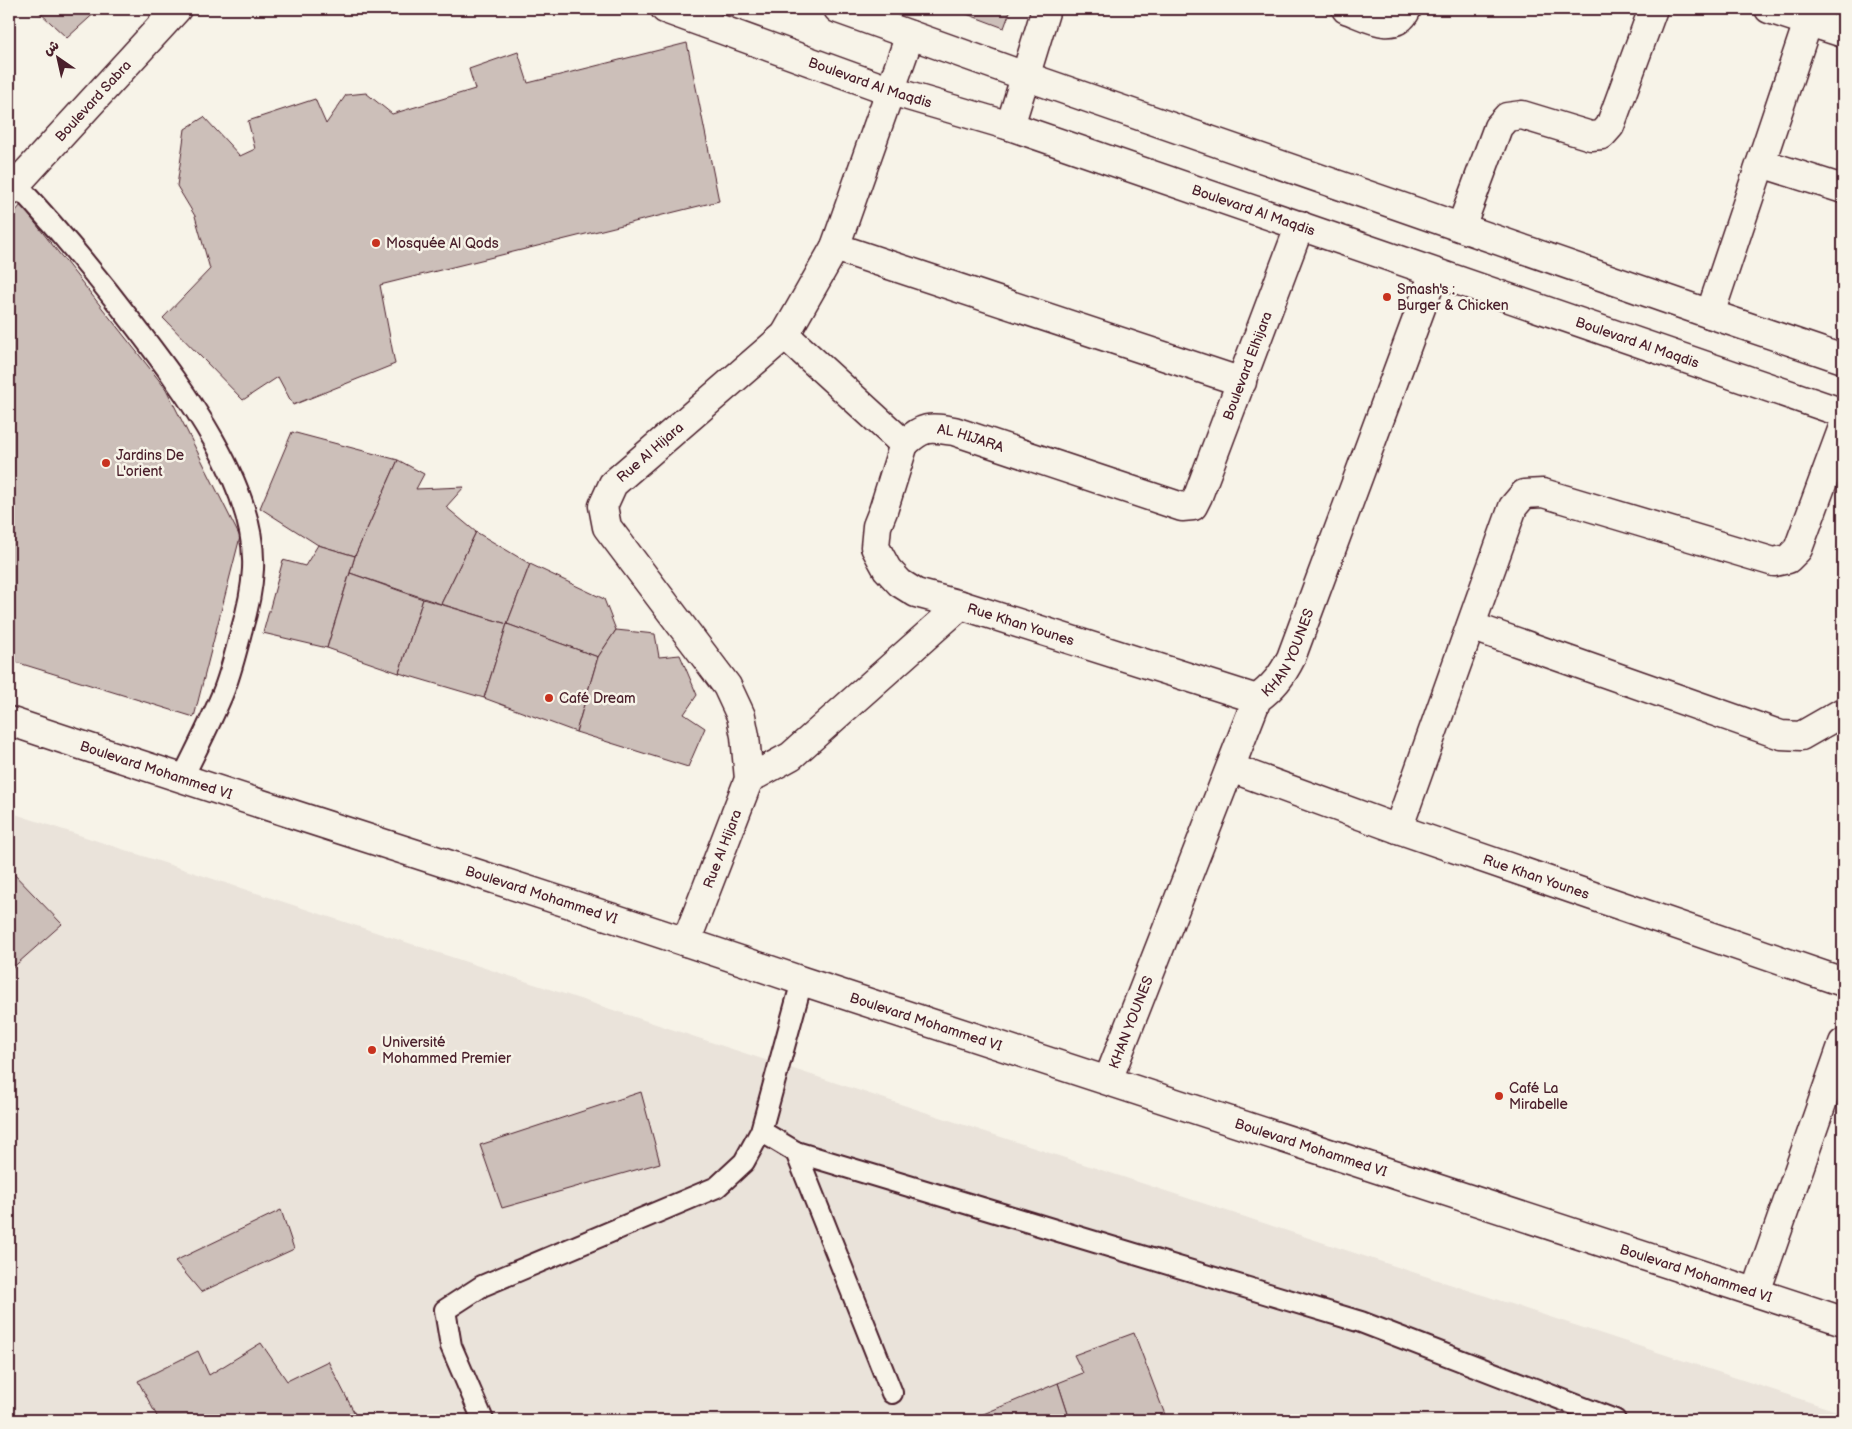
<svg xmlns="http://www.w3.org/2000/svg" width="1852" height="1429" font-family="'Balsamiq Sans','Playpen Sans Arabic',sans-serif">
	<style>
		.built { fill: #eae3da }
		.building { fill: #ccbfb9; stroke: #4a1f2b }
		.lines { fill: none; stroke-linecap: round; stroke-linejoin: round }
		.service-casing { stroke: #4a1f2b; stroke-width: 24 }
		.minor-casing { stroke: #4a1f2b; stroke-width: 31 }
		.tertiary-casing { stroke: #4a1f2b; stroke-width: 31 }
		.secondary-casing { stroke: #4a1f2b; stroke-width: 31 }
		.service { stroke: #f7f3e8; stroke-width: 20 }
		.minor { stroke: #f7f3e8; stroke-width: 28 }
		.tertiary { stroke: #f7f3e8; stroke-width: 28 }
		.secondary { stroke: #f7f3e8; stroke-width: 28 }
		.poi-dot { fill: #c8321e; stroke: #f7f3e8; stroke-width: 2 }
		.labels { text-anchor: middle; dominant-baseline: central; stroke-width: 5; stroke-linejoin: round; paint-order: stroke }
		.street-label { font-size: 14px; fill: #4a1f2b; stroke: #f7f3e8 }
		.poi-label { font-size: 14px; fill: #4a1f2b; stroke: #f7f3e8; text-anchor: start }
	</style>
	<rect width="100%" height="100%" fill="#f7f3e8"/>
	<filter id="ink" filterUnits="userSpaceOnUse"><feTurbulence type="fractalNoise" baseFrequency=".02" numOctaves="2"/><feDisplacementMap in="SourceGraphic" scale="10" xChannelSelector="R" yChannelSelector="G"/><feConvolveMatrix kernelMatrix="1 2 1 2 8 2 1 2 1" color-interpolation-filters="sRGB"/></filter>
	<g filter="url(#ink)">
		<polygon class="built" points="9,812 1843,1413 1843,1420 9,1420"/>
		<g class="building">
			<polygon points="36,9 99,9 67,38"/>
			<polygon points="956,9 1011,9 1004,28 956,10"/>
			<polygon points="687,43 719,201 380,285 395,364 293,405 278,377 243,400 163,318 210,269 195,216 177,186 185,129 204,117 240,156 255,149 248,121 315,99 326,124 346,95 366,93 392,114 475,89 469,69 518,52 528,83"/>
			<polygon points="21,205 166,389 240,537 194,717 9,660 9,219"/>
			<polygon points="292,432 398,460 355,556 318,545 260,508"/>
			<polygon points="398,460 424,474 416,489 464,487 446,507 476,532 441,604 350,573 355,556"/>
			<polygon points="476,532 530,564 507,624 441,604"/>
			<polygon points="318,545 355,556 327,648 263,633 283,560 305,566"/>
			<polygon points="530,564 604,599 616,630 598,657 507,624"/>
			<polygon points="350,573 423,599 399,673 327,648"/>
			<polygon points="423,599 507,624 484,698 399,673"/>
			<polygon points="507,624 598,657 576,732 484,698"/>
			<polygon points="616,630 655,634 659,657 680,655 697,695 684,714 705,728 688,767 576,732 598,657"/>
			<polygon points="9,869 62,924 9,971"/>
			<polygon points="641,1092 660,1163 502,1208 480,1145"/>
			<polygon points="281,1210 294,1249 201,1292 175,1261"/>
			<polygon points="1134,1333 1167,1420 1070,1420 1058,1383 1083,1373 1074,1355"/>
			<polygon points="261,1343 287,1381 328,1361 358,1420 159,1420 138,1381 198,1351 209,1375"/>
			<polygon points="1058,1383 1070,1420 969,1420"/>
		</g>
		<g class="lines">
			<defs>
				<g id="service">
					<path d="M16,184C58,229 97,276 135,326C183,389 257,486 253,569C252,591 247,612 241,632C236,652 231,671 224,690C212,720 196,750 182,779"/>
					<polyline points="761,1131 796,1152 1361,1322 1615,1420"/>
					<polyline points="796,1152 892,1393"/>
					<polyline points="483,1420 451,1346 445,1310 482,1286 717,1187 744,1162 761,1131 802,981"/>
				</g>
				<g id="minor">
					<path d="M1346,9C1366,16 1395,35 1407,9"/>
					<polyline points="1769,9 1843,33"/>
					<polyline points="1010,126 1046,9"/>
					<polyline points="1761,163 1843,189"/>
					<polyline points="1461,227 1498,127 1507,117 1522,115 1591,136 1602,135 1610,126 1653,9"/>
					<polyline points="835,247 1242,382"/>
					<polyline points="1710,314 1808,22"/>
					<path id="s1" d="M785,335L904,444C923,426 929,427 954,431L1182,507L1193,506L1198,496L1300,225"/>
					<polyline points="904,444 883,511 877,526 875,547 887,569 900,583 916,593 961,605"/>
					<polyline points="1471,626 1781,735 1801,736 1843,712"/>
					<path id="s2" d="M1231,768L1398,829L1843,982"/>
					<path id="s3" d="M749,779L791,756L961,605L1257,699"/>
					<polyline points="1398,829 1513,507 1524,494 1543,493 1774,562 1788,559 1798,549 1843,427"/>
					<path id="s4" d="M686,942L749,779L745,736L741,716L727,686L607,527L603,506L613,484L785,335L835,247L910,35"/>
					<path id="s5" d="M1108,1080L1257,699C1273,687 1282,676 1291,658L1434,273"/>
					<polyline points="1756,1292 1843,1043"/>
				</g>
				<g id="tertiary">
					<path id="s6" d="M665,9L891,91L1010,126L1843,413"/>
					<polyline points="838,9 1025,76 1710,314 1843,359"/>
					<path id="s7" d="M9,721C273,810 539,891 802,981L1843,1321"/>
				</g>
				<g id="secondary">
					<path id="s8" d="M9,192L177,9"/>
				</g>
			</defs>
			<use href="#service" class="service-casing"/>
			<use href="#minor" class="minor-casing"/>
			<use href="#tertiary" class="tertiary-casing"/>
			<use href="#secondary" class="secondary-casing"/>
			<use href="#service" class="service"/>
			<use href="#minor" class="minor"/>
			<use href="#tertiary" class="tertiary"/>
			<use href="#secondary" class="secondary"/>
		</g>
	</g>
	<g class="poi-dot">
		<circle cx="376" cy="243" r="5"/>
		<circle cx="1387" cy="297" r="5"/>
		<circle cx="106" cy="463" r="5"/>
		<circle cx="549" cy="698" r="5"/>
		<circle cx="372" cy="1050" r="5"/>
		<circle cx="1499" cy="1096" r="5"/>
	</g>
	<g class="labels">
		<g class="street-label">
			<text stroke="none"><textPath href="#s6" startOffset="218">Boulevard Al Maqdis</textPath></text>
			<text stroke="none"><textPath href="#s8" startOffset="124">Boulevard Sabra</textPath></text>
			<text stroke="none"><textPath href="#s6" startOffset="622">Boulevard Al Maqdis</textPath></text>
			<text stroke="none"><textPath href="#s6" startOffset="1028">Boulevard Al Maqdis</textPath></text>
			<text stroke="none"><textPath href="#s1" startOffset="618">Boulevard Elhijara</textPath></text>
			<text stroke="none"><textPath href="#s1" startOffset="234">AL HIJARA</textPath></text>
			<text stroke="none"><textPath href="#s4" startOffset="565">Rue Al Hijara</textPath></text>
			<text stroke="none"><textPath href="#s3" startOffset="338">Rue Khan Younes</textPath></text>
			<text stroke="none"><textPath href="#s5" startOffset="466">KHAN YOUNES</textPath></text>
			<text stroke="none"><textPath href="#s7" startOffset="155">Boulevard Mohammed VI</textPath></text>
			<text stroke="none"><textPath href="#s4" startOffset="100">Rue Al Hijara</textPath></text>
			<text stroke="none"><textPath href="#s2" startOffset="324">Rue Khan Younes</textPath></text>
			<text stroke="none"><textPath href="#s7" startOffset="560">Boulevard Mohammed VI</textPath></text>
			<text stroke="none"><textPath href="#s7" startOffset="965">Boulevard Mohammed VI</textPath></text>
			<text stroke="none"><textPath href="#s5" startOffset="62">KHAN YOUNES</textPath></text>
			<text stroke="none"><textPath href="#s7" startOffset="1370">Boulevard Mohammed VI</textPath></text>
			<text stroke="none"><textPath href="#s7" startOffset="1775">Boulevard Mohammed VI</textPath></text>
		</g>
		<g class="poi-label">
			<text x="386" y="243">Mosquée Al Qods</text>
			<text x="1397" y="289">Smash's :<tspan x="1397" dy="16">Burger &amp; Chicken</tspan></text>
			<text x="116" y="455">Jardins De<tspan x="116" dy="16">L'orient</tspan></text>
			<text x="559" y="698">Café Dream</text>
			<text x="382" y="1042">Université<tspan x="382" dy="16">Mohammed Premier</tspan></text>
			<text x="1509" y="1088">Café La<tspan x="1509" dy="16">Mirabelle</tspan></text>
		</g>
	</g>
	<rect width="1852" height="1429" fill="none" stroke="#f7f3e8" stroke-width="30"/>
	<rect x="15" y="15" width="1822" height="1399" fill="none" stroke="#4a1f2b" stroke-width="2" filter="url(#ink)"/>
	<g transform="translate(58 58) rotate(326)" stroke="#f7f3e8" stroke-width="4" paint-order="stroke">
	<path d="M0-4L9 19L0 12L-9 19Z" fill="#4a1f2b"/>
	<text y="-8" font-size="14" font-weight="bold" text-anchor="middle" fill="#4a1f2b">ش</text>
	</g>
</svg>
